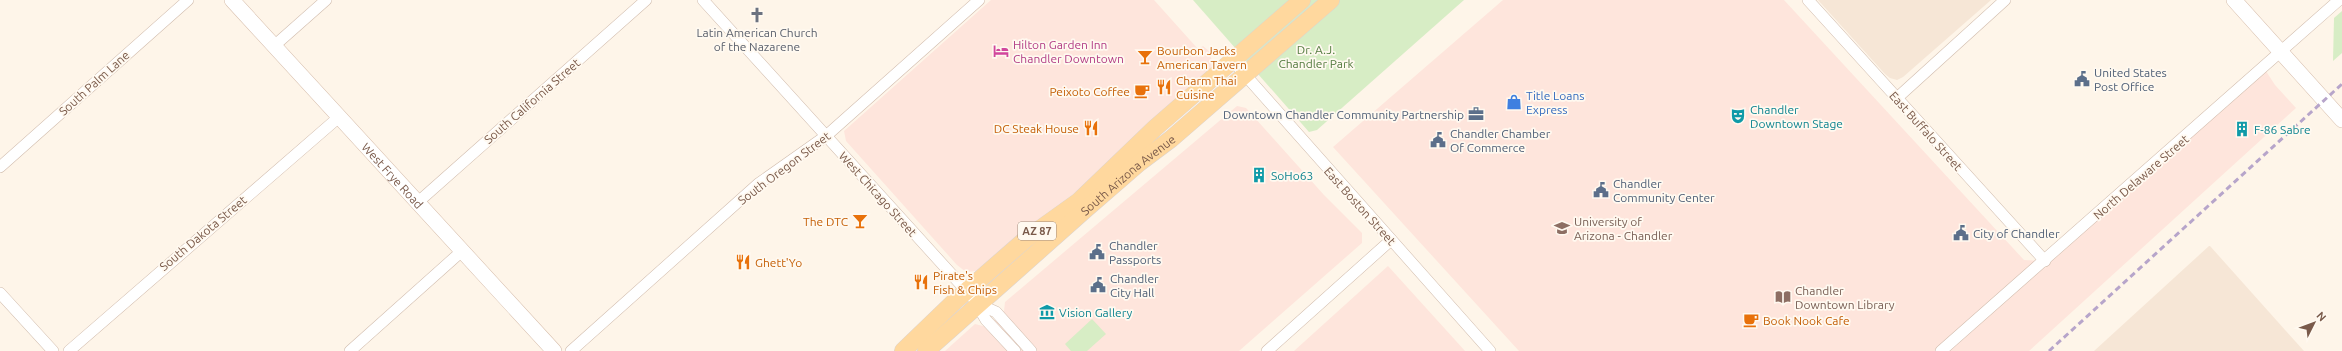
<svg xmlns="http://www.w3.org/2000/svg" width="2342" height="351" font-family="Ubuntu,sans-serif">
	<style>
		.residential { fill: #f6e6d6 }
		.commercial { fill: #fee5dc }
		.green { fill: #d7edc5 }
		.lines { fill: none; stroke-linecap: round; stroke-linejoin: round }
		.street-casing { stroke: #d1bcad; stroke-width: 12 }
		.secondary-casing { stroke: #d7beac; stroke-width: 16 }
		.primary-casing { stroke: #dcd4d0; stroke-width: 18 }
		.street { stroke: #fff; stroke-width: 11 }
		.secondary { stroke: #fff; stroke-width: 15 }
		.primary { stroke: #ffd89e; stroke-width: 17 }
		.rail { stroke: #b7a5ca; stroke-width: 3; stroke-dasharray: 6 4; stroke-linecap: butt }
		.labels { text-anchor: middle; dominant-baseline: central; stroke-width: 3.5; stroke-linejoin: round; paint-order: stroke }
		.shield { fill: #fff9f0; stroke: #a28a7c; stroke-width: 1 }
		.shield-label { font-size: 11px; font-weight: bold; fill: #7a5a4a }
		.worship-label { font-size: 12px; fill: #5b616d; stroke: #fff9f0 }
		.hotel-label { font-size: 12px; fill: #b23c85; stroke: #fff9f0; text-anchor: start }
		.park-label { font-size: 12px; fill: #527a3e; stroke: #fff9f0 }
		.food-label { font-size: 12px; fill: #c56008; stroke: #fff9f0; text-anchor: start }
		.service-label { font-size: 12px; fill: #4e5e75; stroke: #fff9f0; text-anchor: start }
		.street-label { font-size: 12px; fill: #7a5a4a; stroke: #fff9f0 }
		.shop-label { font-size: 12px; fill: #366cbe; stroke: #fff9f0; text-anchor: start }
		.culture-label { font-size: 12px; fill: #0d838f; stroke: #fff9f0; text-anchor: start }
		.education-label { font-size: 12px; fill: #785e54; stroke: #fff9f0; text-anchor: start }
	</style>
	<rect width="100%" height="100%" fill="#fef5e9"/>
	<g class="residential">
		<polygon points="1818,0 1991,0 1903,77 1897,80 1890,78 1885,74"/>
		<polygon points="2210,246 2304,351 2094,351 2209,246"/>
	</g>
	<g class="commercial">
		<polygon points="991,0 1154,0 1198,49 1203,46 1209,51 1213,64 1211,69 1079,190 1028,227 976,271 966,272 957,265 846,141 844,131"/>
		<polygon points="1503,0 1784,0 2024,260 2045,261 2264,68 2275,85 2296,108 2029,351 1519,351 1333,147"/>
		<polygon points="1237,106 1246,108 1324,195 1362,233 1362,243 1239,351 945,351 975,324 987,327 1004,311 1005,302"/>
		<polygon points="1388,266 1465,351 1294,351"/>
	</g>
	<g class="green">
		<polygon points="1193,0 1464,0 1317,130 1309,132"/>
		<polygon points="2342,11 2342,53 2333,61 2334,18"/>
		<polygon points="1092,319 1106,334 1087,351 1071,351 1065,344"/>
	</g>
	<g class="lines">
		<defs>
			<g id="street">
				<polyline points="703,0 973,298 986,320 1015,351"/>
				<polyline points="1808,0 2045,261"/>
				<polyline points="274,46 326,0"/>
				<polyline points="1232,60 1490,351"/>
				<polyline points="1897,98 2005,0"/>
				<polyline points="0,167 188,0"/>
				<polyline points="417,203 646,0"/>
				<polyline points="0,293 53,351"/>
				<polyline points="978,304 996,312 1031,351"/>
				<polyline points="69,351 339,117"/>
				<polyline points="350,351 462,251"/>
				<polyline points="571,351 758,184 826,136 979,0"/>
				<polyline points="1267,351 1391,240"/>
				<polyline points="1941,351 2339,0"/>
			</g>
			<g id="secondary">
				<path id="s1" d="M232,0L554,351"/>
				<polyline points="2234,0 2342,120"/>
			</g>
			<g id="primary">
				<polyline points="903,351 955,301 1026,239 1079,201 1155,128 1302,0"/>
				<path id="s2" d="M926,351L1086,209L1139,163L1171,139L1331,0"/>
			</g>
		</defs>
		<use href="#street" class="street-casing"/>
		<use href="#secondary" class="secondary-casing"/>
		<use href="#primary" class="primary-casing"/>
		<use href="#street" class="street"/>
		<use href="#secondary" class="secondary"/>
		<use href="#primary" class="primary"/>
		<polyline class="rail" points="2049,351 2342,84"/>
	</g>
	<defs>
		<symbol id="church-bare" viewBox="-9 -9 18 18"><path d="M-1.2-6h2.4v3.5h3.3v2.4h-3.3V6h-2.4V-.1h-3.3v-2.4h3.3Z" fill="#6b7280" stroke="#fff9f0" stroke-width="2.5" paint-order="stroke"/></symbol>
		<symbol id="hotel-bare" viewBox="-9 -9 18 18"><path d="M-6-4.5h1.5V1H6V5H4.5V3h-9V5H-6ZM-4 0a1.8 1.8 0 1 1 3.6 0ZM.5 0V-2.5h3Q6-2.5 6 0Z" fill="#d1479c" stroke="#fff9f0" stroke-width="2.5" paint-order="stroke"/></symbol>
		<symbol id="bar-bare" viewBox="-9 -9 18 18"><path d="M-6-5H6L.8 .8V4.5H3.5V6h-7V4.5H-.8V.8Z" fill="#e8710a" stroke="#fff9f0" stroke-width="2.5" paint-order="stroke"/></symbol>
		<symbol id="civic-bare" viewBox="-9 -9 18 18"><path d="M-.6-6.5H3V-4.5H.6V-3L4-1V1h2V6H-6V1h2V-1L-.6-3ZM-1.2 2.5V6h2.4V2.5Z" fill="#5c6f8a" stroke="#fff9f0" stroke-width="2.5" paint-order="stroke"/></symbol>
		<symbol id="restaurant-bare" viewBox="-9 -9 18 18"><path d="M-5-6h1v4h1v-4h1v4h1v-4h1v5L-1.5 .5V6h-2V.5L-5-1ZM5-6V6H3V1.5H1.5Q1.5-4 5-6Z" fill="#e8710a" stroke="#fff9f0" stroke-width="2.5" paint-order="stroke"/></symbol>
		<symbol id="cafe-bare" viewBox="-9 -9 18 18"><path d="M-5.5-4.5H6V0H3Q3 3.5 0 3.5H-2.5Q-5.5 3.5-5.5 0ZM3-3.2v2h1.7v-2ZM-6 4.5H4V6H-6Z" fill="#e8710a" stroke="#fff9f0" stroke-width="2.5" paint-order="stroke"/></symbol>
		<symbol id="shop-bare" viewBox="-9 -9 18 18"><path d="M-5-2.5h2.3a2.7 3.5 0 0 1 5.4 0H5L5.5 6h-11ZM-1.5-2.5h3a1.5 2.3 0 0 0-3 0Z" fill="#3f7fe0" stroke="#fff9f0" stroke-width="2.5" paint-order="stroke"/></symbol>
		<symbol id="office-bare" viewBox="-9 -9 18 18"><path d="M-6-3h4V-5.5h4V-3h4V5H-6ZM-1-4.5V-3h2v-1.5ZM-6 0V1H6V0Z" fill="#5c6f8a" stroke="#fff9f0" stroke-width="2.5" paint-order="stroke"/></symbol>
		<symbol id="theatre-bare" viewBox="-9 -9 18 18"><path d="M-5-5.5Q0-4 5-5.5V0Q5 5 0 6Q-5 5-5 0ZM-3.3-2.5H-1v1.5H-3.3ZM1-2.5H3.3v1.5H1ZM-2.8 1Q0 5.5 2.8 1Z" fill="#0f9aa8" stroke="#fff9f0" stroke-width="2.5" paint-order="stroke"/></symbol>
		<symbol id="building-bare" viewBox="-9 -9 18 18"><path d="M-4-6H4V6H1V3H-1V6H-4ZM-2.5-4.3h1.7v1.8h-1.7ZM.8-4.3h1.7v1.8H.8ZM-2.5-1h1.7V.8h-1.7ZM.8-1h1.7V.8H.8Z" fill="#0f9aa8" stroke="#fff9f0" stroke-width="2.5" paint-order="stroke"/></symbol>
		<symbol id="university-bare" viewBox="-9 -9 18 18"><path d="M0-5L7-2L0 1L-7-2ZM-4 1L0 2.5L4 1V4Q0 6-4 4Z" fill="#8d6e63" stroke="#fff9f0" stroke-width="2.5" paint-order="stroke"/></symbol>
		<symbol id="library-bare" viewBox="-9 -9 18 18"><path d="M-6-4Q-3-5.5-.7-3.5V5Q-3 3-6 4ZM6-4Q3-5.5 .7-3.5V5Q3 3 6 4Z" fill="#8d6e63" stroke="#fff9f0" stroke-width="2.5" paint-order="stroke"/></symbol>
		<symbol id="museum-bare" viewBox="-9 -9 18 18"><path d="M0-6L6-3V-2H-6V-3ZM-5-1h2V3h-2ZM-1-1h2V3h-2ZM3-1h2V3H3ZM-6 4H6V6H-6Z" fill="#0f9aa8" stroke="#fff9f0" stroke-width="2.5" paint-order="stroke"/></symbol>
	</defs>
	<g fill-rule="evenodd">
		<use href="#church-bare" x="746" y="4" width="22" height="22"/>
		<use href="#hotel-bare" x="990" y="40" width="22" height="22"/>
		<use href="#bar-bare" x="1134" y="46" width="22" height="22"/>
		<use href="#civic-bare" x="2071" y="68" width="22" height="22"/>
		<use href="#restaurant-bare" x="1153" y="76" width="22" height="22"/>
		<use href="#cafe-bare" x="1131" y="80" width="22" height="22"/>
		<use href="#shop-bare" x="1503" y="91" width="22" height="22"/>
		<use href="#office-bare" x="1465" y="103" width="22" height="22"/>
		<use href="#theatre-bare" x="1727" y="105" width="22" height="22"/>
		<use href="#restaurant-bare" x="1080" y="117" width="22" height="22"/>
		<use href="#building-bare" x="2231" y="118" width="22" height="22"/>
		<use href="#civic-bare" x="1427" y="129" width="22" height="22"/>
		<use href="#building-bare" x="1248" y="164" width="22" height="22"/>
		<use href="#civic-bare" x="1590" y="179" width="22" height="22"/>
		<use href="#bar-bare" x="849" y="210" width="22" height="22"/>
		<use href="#university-bare" x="1551" y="217" width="22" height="22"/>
		<use href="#civic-bare" x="1950" y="222" width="22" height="22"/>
		<use href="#civic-bare" x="1086" y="241" width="22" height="22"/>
		<use href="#restaurant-bare" x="732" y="251" width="22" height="22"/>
		<use href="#restaurant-bare" x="910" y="271" width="22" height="22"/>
		<use href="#civic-bare" x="1087" y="274" width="22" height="22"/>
		<use href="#library-bare" x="1772" y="286" width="22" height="22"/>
		<use href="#museum-bare" x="1036" y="301" width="22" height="22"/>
		<use href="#cafe-bare" x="1740" y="309" width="22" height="22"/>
	</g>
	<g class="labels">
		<rect class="shield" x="1018" y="222" width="38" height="18" rx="3"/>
		<g class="shield-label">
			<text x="1037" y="231">AZ 87</text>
		</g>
		<g class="worship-label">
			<text x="757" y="32">Latin American Church<tspan x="757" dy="14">of the Nazarene</tspan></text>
		</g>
		<g class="hotel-label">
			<text x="1013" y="44">Hilton Garden Inn<tspan x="1013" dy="14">Chandler Downtown</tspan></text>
		</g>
		<g class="park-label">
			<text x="1316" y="49">Dr. A.J.<tspan x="1316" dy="14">Chandler Park</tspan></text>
		</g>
		<g class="food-label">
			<text x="1157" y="50">Bourbon Jacks<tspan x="1157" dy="14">American Tavern</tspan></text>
			<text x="1176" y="80">Charm Thai<tspan x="1176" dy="14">Cuisine</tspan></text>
			<text x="1130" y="91" text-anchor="end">Peixoto Coffee</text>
			<text x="1079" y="128" text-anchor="end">DC Steak House</text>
			<text x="848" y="221" text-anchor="end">The DTC</text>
			<text x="755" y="262">Ghett'Yo</text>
			<text x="933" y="275">Pirate's<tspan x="933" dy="14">Fish &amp; Chips</tspan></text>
			<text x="1763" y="320">Book Nook Cafe</text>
		</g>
		<g class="service-label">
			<text x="2094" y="72">United States<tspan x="2094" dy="14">Post Office</tspan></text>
			<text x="1464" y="114" text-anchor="end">Downtown Chandler Community Partnership</text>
			<text x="1450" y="133">Chandler Chamber<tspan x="1450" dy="14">Of Commerce</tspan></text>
			<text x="1613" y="183">Chandler<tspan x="1613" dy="14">Community Center</tspan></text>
			<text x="1973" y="233">City of Chandler</text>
			<text x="1109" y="245">Chandler<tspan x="1109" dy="14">Passports</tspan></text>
			<text x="1110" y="278">Chandler<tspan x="1110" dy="14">City Hall</tspan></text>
		</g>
		<g class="street-label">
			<text transform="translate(94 83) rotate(-42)">South Palm Lane</text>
			<text transform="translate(532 101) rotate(-41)">South California Street</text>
			<text transform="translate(1926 131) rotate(48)">East Buffalo Street</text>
			<text transform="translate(784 168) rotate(-37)">South Oregon Street</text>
			<text stroke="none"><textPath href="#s2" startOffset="268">South Arizona Avenue</textPath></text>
			<text stroke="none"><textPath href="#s1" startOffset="238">West Frye Road</textPath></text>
			<text transform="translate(2141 177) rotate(-41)">North Delaware Street</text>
			<text transform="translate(878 194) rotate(48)">West Chicago Street</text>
			<text transform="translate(1360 206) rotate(48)">East Boston Street</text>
			<text transform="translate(203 233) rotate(-40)">South Dakota Street</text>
		</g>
		<g class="shop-label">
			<text x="1526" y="95">Title Loans<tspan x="1526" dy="14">Express</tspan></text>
		</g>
		<g class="culture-label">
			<text x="1750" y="109">Chandler<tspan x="1750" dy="14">Downtown Stage</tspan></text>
			<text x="2254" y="129">F-86 Sabre</text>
			<text x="1271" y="175">SoHo63</text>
			<text x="1059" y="312">Vision Gallery</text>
		</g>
		<g class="education-label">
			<text x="1574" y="221">University of<tspan x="1574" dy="14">Arizona - Chandler</tspan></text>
			<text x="1795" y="290">Chandler<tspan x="1795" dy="14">Downtown Library</tspan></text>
		</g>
	</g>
	<g transform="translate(2314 323) rotate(48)" stroke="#fff9f0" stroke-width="3" paint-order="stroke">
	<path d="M0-3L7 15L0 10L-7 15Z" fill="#7a5a4a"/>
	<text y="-6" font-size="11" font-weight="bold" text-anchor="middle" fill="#7a5a4a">N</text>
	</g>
</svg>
